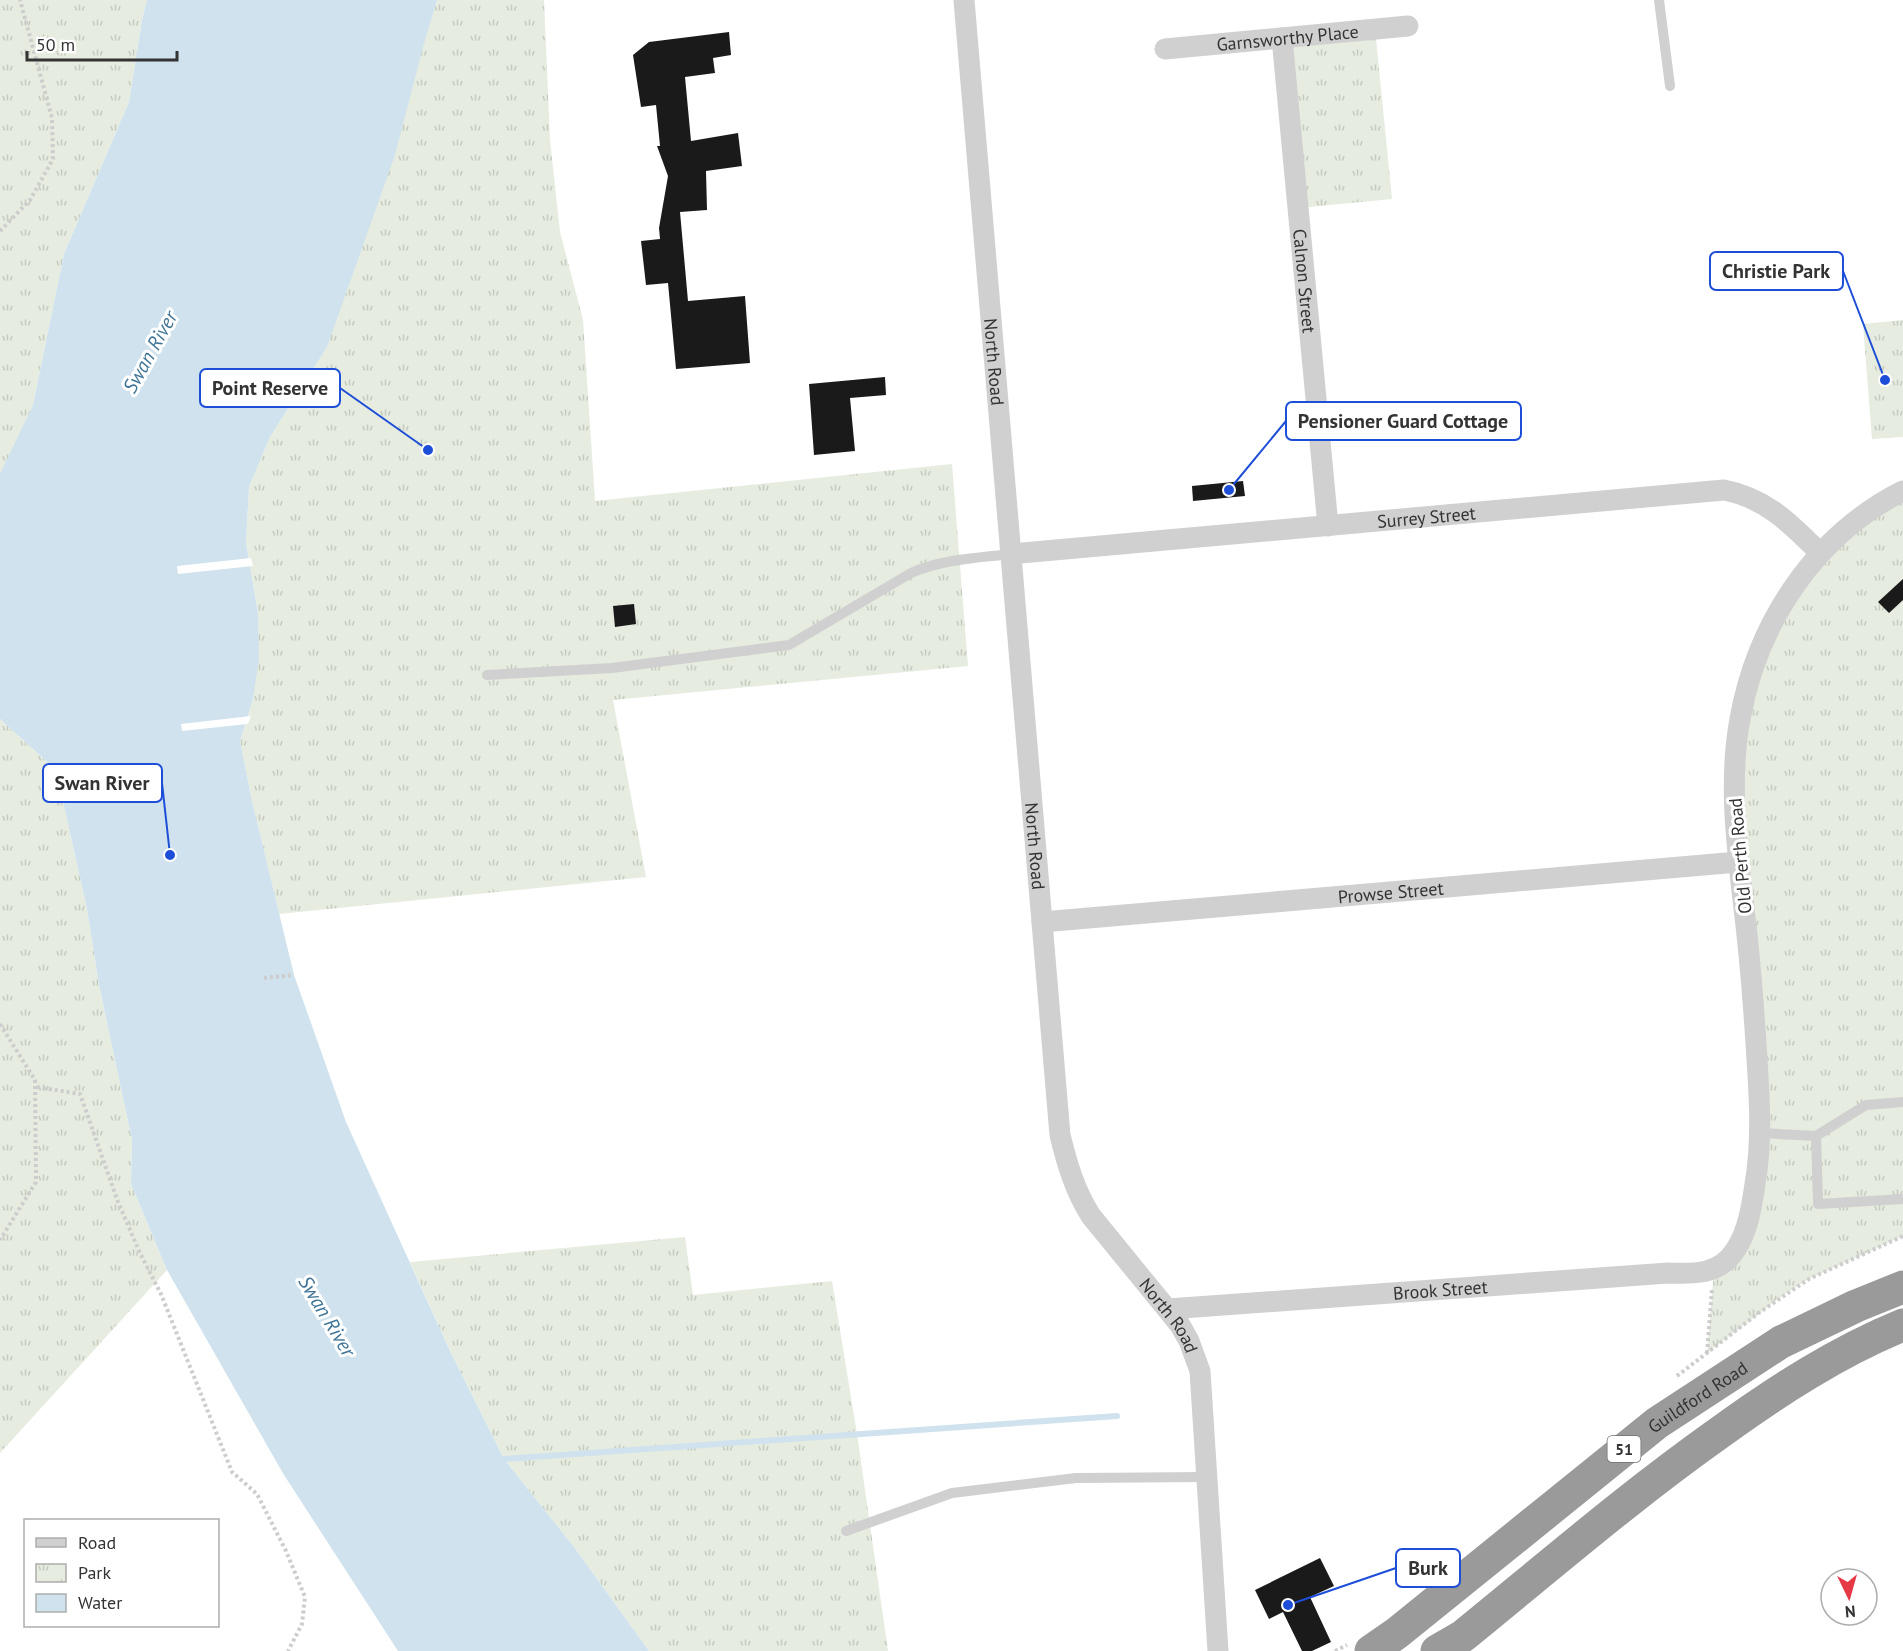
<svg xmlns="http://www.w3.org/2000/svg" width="1903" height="1651" font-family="'PT Sans',sans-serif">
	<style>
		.park { fill: url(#park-tufts) }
		.water { fill: #cfe2ee }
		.pier { fill: #fff }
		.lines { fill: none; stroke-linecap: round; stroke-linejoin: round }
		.stream { stroke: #cfe2ee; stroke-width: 6 }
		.building { fill: #1a1a1a }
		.path { stroke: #cdcdcd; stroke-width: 4; stroke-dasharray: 3 3; stroke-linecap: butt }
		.lane { stroke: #d0d0d0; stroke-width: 10 }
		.street { stroke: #d0d0d0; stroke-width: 21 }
		.highway { stroke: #9a9a9a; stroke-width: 33 }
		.labels { text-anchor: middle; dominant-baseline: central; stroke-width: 6; stroke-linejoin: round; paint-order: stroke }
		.shield { fill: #fff; stroke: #707070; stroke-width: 1.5 }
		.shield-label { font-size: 16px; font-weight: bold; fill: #333 }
		.street-label { font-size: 18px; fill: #333; stroke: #fff }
		.water-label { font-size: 20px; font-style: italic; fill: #3f7597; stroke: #fff }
		.leader { fill: none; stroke: #1d4ed8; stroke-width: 2 }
		.callout-dot { fill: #1d4ed8; stroke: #fff; stroke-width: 2 }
		.callout { fill: #fff; stroke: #1d4ed8; stroke-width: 2 }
		.callout-label { font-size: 20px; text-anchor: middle; font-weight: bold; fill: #333 }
	</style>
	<defs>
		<pattern id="park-tufts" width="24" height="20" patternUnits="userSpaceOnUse" patternTransform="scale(1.5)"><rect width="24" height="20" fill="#e6ecdf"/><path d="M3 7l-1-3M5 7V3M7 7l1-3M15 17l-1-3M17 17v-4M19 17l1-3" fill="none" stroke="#c6cbc0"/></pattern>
	</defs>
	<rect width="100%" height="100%" fill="#fff"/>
	<g class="park">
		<polygon points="0,0 147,0 142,20 129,102 64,254 33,405 0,476"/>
		<polygon points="437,0 544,0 550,140 560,232 583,320 595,501 952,464 968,666 613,700 646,877 279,914 252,801 240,741 253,699 258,613 246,543 249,487 270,437 327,347"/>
		<polygon points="1375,29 1392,199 1299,208 1282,38"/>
		<polygon points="1903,320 1903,437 1872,439 1863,324"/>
		<polygon points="1903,491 1903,1236 1809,1279 1785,1294 1707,1353 1714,1270 1752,1201 1739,721 1803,573"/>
		<polygon points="0,719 56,770 87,909 99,985 132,1140 131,1184 167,1270 0,1453"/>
		<polygon points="685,1237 693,1295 832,1281 857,1434 888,1651 649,1651 574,1547 504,1459 450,1351 410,1262"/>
	</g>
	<polygon class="water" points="147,0 437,0 423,47 395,155 327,347 270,437 249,487 246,543 258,613 259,659 253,699 240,741 252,801 294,975 346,1122 450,1351 504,1459 574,1547 649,1651 398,1651 284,1475 167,1270 131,1184 132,1140 99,985 87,909 56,770 0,719 0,474 33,405 64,254 129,102 142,20"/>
	<g class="pier">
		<polygon points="251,558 253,566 178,574 177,566"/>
		<polygon points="251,716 248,724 182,731 181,724"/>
	</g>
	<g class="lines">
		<polyline class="stream" points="504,1459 1117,1416"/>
	</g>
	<g class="building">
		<polygon points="729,32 731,55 713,58 715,73 685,77 691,141 738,133 742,166 706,171 707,210 680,212 688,301 745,296 750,363 676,369 668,283 646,285 641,241 660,239 659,228 668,176 657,146 660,146 656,105 641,107 633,55 649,42"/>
		<polygon points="885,377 886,395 850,398 855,451 814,455 809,384"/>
		<polygon points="1243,481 1245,496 1193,501 1192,486"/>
		<polygon points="1903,579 1903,600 1889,613 1878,602"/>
		<polygon points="634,604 636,624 615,627 613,606"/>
		<polygon points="1320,1558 1334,1586 1310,1597 1331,1642 1312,1651 1302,1651 1283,1612 1269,1619 1255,1590"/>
	</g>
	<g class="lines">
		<g class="path">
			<polyline points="0,231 30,200 53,159 52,118 20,0"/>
			<polyline points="264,978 294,975"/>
			<polyline points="0,1024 35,1080 36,1182 0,1240"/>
			<polyline points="37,1087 80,1094 118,1202 140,1253 161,1294 232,1472 257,1494 286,1551 305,1597 302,1624 288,1651"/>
			<polyline points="1707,1353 1712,1289"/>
			<polyline points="1677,1376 1760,1312 1809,1279 1903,1236"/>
			<polyline points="1335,1651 1347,1645"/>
		</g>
		<g class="lane">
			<polyline points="1659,0 1670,86"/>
			<path d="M487,675L612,668L789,645L911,573C943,559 977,558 1011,554"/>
			<polyline points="1761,1133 1816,1136 1866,1105 1903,1102"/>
			<polyline points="1816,1136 1818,1204 1903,1199"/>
			<polyline points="846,1531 952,1493 1076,1478 1206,1477"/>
		</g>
		<g class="street">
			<path id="s1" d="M964,0L1060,1135C1067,1164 1075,1191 1091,1216L1180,1325L1189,1341L1200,1371L1218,1651"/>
			<path id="s2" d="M1282,38L1328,526"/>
			<path id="s3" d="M1165,49L1408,26"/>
			<path id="s4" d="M1011,554L1724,490C1766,498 1791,524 1820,553"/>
			<path id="s5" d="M1042,922L1738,862"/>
			<path id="s6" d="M1168,1309L1668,1273C1695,1274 1720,1275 1736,1249C1748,1231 1752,1205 1755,1184C1763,1138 1759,1091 1756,1044C1753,996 1749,948 1743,900C1736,840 1729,778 1740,719C1757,623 1815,535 1903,491"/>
		</g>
		<g class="highway">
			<path id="s7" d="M1371,1651L1397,1633L1657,1423L1781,1342L1856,1306L1903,1287"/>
			<path d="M1437,1651L1463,1636C1548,1567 1630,1496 1719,1433C1777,1391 1837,1352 1903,1325"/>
		</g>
	</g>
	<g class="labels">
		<rect class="shield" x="1607.5" y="1436" width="33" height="26" rx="4.5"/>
		<g class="shield-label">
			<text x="1624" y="1449">51</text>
		</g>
		<g class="street-label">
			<text stroke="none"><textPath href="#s3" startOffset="123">Garnsworthy Place</textPath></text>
			<text stroke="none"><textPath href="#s2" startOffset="244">Calnon Street</textPath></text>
			<text stroke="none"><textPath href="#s1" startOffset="363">North Road</textPath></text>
			<text stroke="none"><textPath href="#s4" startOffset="417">Surrey Street</textPath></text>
			<text stroke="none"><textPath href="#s1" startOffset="849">North Road</textPath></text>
			<text transform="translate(1740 856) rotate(-95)">Old Perth Road</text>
			<text stroke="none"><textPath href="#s5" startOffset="350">Prowse Street</textPath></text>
			<text stroke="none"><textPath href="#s6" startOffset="273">Brook Street</textPath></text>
			<text stroke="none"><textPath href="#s1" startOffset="1353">North Road</textPath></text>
			<text stroke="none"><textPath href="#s7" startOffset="414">Guildford Road</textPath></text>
		</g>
		<g class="water-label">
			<text transform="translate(150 352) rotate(-61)">Swan River</text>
			<text transform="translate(327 1316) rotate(59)">Swan River</text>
		</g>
	</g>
	<path class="leader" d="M1885 380L1843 271M428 450L340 388M1229 490L1286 421M170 855L162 783M1288 1605L1396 1568"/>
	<g class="callout-dot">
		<circle cx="1885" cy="380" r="6"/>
		<circle cx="428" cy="450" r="6"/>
		<circle cx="1229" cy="490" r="6"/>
		<circle cx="170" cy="855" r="6"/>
		<circle cx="1288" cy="1605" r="6"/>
	</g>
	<g class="callout">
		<rect x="1710" y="252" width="133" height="38" rx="6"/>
		<rect x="200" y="369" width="140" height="38" rx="6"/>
		<rect x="1286" y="402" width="235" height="38" rx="6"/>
		<rect x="43" y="764" width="119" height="38" rx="6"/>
		<rect x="1396" y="1549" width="64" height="38" rx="6"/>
	</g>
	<g class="callout-label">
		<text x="1776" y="278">Christie Park</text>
		<text x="270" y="395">Point Reserve</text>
		<text x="1403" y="428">Pensioner Guard Cottage</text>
		<text x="102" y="790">Swan River</text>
		<text x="1428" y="1575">Burk</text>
	</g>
	<rect x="24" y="1519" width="195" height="108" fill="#ffffff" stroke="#adadad" stroke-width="1.5"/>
	<rect x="36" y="1538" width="30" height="9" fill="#d0d0d0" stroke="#adadad" stroke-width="1.5"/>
	<text x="78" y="1549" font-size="18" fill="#333333">Road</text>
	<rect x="36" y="1564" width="30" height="18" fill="url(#park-tufts)" stroke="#adadad" stroke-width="1.5"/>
	<text x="78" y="1579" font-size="18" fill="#333333">Park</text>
	<rect x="36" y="1594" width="30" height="18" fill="#cfe2ee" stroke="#adadad" stroke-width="1.5"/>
	<text x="78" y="1609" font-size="18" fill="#333333">Water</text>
	<g transform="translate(1849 1597) rotate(175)"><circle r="28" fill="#ffffff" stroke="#adadad" stroke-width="1.5"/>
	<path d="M0-4.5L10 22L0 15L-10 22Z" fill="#e63946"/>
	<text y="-9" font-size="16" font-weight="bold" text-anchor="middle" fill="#333333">N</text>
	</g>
	<path d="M27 51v9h150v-9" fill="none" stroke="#333333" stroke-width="3"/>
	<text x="36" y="51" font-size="18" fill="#333333" stroke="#ffffff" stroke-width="4.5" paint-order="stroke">50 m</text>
</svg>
